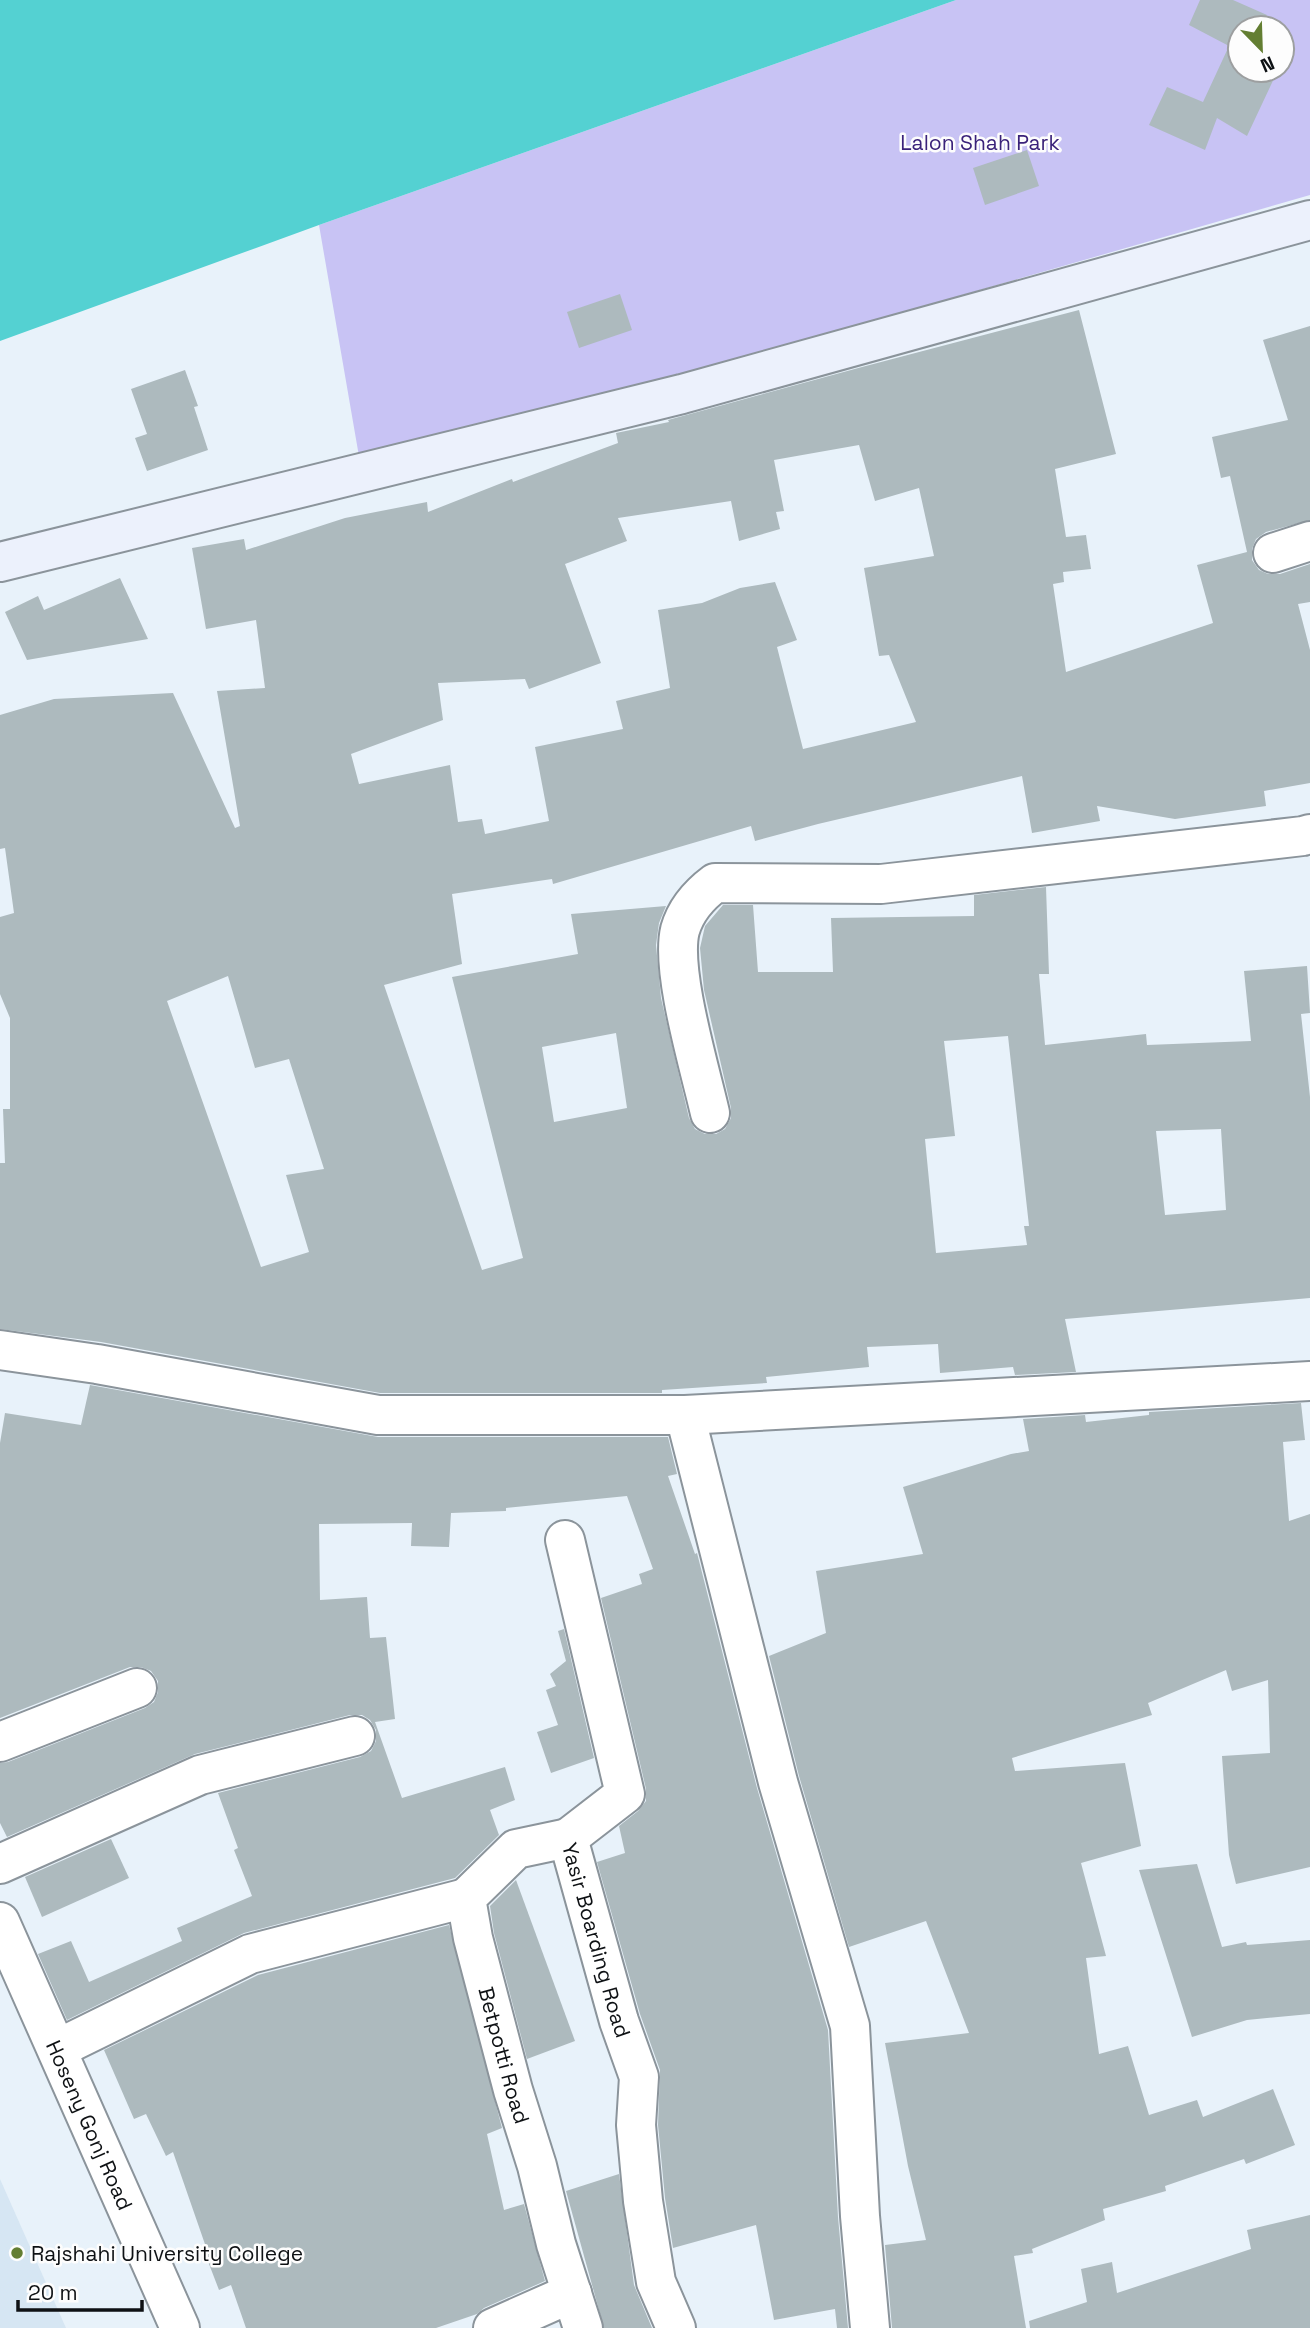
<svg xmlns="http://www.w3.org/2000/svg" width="1310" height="2328" font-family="'Space Grotesk',sans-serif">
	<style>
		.built { fill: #d6e6f3 }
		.green { fill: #c8c3f4; fill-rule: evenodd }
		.water { fill: #54d1d2 }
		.building { fill: #adbabe; fill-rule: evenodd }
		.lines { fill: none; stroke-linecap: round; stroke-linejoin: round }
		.street-casing { stroke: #8b949b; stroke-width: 42 }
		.secondary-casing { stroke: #8b949b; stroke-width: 42 }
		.street { stroke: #fff; stroke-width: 38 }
		.secondary { stroke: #ecf1fc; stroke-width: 38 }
		.poi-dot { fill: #637e32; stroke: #fdfdfd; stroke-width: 2.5 }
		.labels { text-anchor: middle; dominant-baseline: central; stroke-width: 5; stroke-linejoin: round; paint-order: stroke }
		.park-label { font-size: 21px; fill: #3a227a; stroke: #fdfdfd }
		.street-label { font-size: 21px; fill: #0e1114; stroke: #fdfdfd }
		.poi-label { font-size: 21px; fill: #0e1114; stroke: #fdfdfd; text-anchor: start }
	</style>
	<rect width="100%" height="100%" fill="#e8f2fa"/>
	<polygon class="built" points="0,2179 66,2328 0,2328"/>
	<path class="green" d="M956,0H1310V195L361,468L319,225ZM1240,28H1282V70H1240Z"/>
	<polygon class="water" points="0,0 956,0 319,225 0,341"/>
	<g class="building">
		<polygon points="1200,0 1233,0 1267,15 1255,28 1240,28 1240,70 1278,70 1247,136 1217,118 1205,150 1149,125 1167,87 1203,102 1229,46 1189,25"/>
		<polygon points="1027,150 1039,186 985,205 973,168"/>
		<polygon points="620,294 632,330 579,348 567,312"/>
		<path d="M1079,310L1116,454L1055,469L1066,537L1086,535L1091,569L1063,572L1064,582L1053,584L1066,672L1213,623L1197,565L1247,552L1230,476L1221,478L1212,437L1288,420L1263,340L1310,326V520L1266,532L1256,539L1252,549V560L1259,570L1268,574H1280L1310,564V602L1298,604L1310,650V783L1264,791L1266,806L1175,819L1097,806L1100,821L1032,833L1022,776L818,824L755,841L751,826L553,884L552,879L452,894L462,964L384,985L482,1270L523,1258L452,977L578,954L571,914L666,906L659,923L656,945L661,998L689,1118L695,1129L705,1134H716L725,1129L731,1118V1108L704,990L700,948L705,926L723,905H753L758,972H833L831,918L974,916V895L1046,887L1049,974H1039L1045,1045L1146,1034L1147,1045L1251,1041L1244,971L1307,966L1310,1013L1301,1014L1310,1097V1298L1065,1319L1076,1372L1015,1375L1013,1367L940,1373L938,1344L867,1347L869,1367L766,1377L767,1383L662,1390V1393H380L101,1342L0,1329V1163H5L3,1109H10V1018L0,994V917L14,913L5,848L0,849V715L54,699L173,693L235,828L240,826L217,691L265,688L256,620L206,629L192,548L244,539L246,550L345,518L427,502L428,512L512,479L513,482L618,443L616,433L669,422L668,420L862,367ZM859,445L875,501L919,488L934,556L864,568L879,656L889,655L916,722L803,749L777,647L797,640L775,582L740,588L702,603L658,610L670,688L616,701L623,729L535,747L549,821L485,834L482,819L458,822L450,765L359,784L351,754L443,720L438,683L525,679L529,689L601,663L565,564L627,541L618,518L731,501L739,541L780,529L776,512L784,511L774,460ZM228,976L255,1068L289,1059L324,1169L286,1175L309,1252L261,1267L167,1001ZM616,1033L627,1108L554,1122L542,1047ZM1008,1036L1029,1226H1024L1027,1245L936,1253L925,1139L955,1136L944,1041ZM1221,1129L1226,1210L1165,1215L1156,1131Z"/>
		<polygon points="185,370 198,406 194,407 208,450 147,471 135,438 147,434 131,389"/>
		<polygon points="120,578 148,639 27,660 5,612 38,596 44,610"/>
		<polygon points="90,1385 378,1437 668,1437 677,1474 668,1476 695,1554 697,1553 757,1788 828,2030 838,2217 848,2328 837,2328 835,2309 774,2320 756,2225 673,2248 665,2198 658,2125 660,2070 640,2014 597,1862 625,1853 619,1826 638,1811 646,1801 646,1789 601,1598 642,1584 639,1574 653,1569 627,1496 506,1508 506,1511 451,1513 449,1547 411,1546 412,1523 319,1524 320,1600 367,1597 370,1638 386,1637 395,1719 375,1722 402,1798 505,1767 515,1800 490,1810 499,1835 455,1878 244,1933 67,2020 38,1954 71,1941 89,1982 182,1941 177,1928 252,1896 234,1850 238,1848 218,1793 360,1757 371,1751 376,1741 376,1730 370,1720 362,1715 350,1715 195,1754 7,1837 0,1823 0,1763 8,1762 145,1708 154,1702 158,1692 158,1681 151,1671 141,1667 130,1667 0,1718 0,1443 5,1413 81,1425"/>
		<polygon points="1301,1403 1305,1440 1283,1442 1289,1521 1310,1514 1310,1867 1236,1884 1229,1855 1222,1756 1270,1753 1268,1680 1232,1691 1226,1670 1148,1703 1152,1715 1012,1758 1015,1771 1125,1763 1141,1846 1081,1863 1106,1956 1086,1958 1099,2054 1128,2046 1149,2115 1197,2100 1203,2117 1273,2089 1295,2145 1246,2164 1244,2159 1165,2186 1166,2191 1103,2209 1105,2220 1032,2249 1033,2253 1014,2256 1026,2328 892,2328 885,2245 926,2240 908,2166 885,2043 969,2033 926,1921 849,1947 799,1776 769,1656 826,1633 816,1571 923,1554 903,1487 1011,1454 1029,1451 1023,1419 1085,1415 1086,1422 1149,1415 1149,1412"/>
		<polygon points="564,1629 594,1758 551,1773 537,1732 558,1725 546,1690 556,1686 550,1674 566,1661 558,1631"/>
		<polygon points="111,1839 129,1878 42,1917 25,1877"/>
		<polygon points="1197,1864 1222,1947 1246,1942 1247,1945 1310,1940 1310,2014 1247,2020 1192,2037 1139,1870"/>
		<polygon points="516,1880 575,2041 527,2059 494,1933 490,1906"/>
		<polygon points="449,1925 502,2128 487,2134 504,2210 524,2204 545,2281 484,2308 477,2314 436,2328 246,2328 231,2285 219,2290 204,2251 207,2250 173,2152 166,2156 146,2114 134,2119 104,2050 258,1975"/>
		<polygon points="619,2174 634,2285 652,2328 604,2328 566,2191"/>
		<polygon points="1310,2215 1310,2328 1030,2328 1029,2321 1087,2302 1081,2269 1112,2262 1117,2293 1251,2249 1247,2230"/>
	</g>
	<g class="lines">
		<defs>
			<g id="street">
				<polyline points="1273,553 1310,541"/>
				<path d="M710,1113C700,1069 670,970 680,930C686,909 699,895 715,883L881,884L1303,836L1310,834"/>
				<polyline points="0,1350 97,1364 378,1415 685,1415 1310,1381"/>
				<polyline points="685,1415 778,1782 850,2026 860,2216 870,2328"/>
				<path id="s1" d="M565,1540L625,1794L568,1838L619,2021L639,2077L636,2125L643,2201L656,2282L676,2328"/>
				<polyline points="0,1742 137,1688"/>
				<path id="s2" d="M568,1838L516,1849L466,1898L473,1938L513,2090L537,2166L556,2244L583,2328"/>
				<polyline points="0,1864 200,1775 355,1736"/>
				<path id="s3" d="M0,1922L180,2328"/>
				<polyline points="57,2049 250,1954 466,1898"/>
				<polyline points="493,2328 572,2293"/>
			</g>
			<polyline id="secondary" points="0,562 682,394 1310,220"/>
		</defs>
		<use href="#street" class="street-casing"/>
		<use href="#secondary" class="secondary-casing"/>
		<use href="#street" class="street"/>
		<use href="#secondary" class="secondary"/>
	</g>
	<circle class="poi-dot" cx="17" cy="2253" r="7"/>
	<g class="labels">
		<g class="park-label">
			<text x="980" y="142">Lalon Shah Park</text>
		</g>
		<g class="street-label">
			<text stroke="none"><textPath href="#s1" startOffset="439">Yasir Boarding Road</textPath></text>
			<text stroke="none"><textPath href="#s2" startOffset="285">Betpotti Road</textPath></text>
			<text stroke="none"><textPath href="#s3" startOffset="222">Hoseny Gonj Road</textPath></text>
		</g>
		<g class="poi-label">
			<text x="31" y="2253">Rajshahi University College</text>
		</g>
	</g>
	<g transform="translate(1261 49) rotate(157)"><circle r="33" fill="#fdfdfd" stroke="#9d9fa0" stroke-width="2"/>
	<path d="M0-5L12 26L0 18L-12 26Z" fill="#637e32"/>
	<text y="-10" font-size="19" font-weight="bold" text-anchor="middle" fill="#0e1114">N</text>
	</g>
	<path d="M18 2300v10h124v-10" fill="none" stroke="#0e1114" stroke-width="3.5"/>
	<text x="28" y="2300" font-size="21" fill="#0e1114" stroke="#fdfdfd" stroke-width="5" paint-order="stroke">20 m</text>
</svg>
